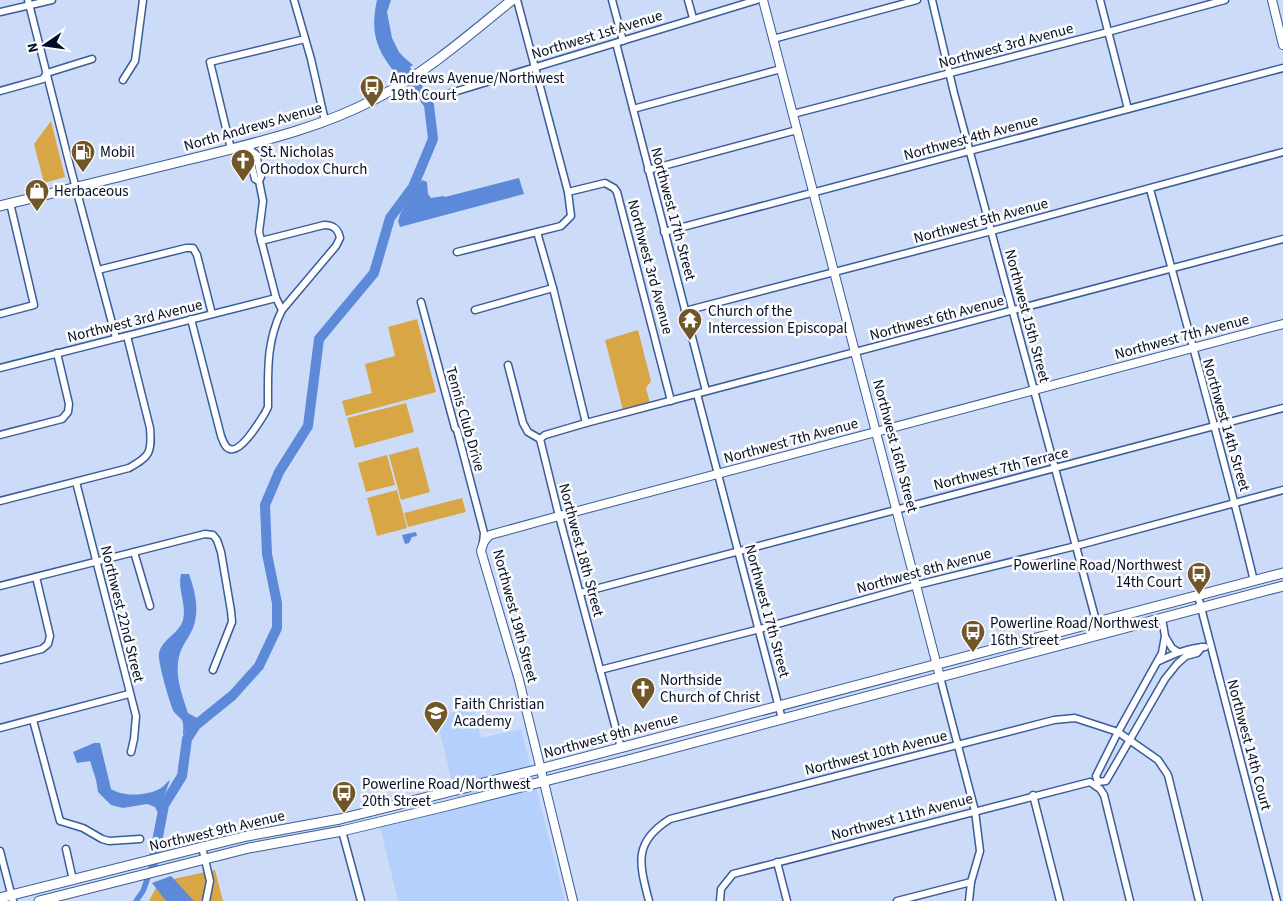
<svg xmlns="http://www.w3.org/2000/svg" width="1283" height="901" font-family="'Source Sans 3',sans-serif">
	<rect width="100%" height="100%" fill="#ccdcf8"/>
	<polygon fill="#b6d0fd" points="473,707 481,738 521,729 565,901 398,901 380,827 458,806 436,717"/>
	<g fill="#d9a646">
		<polygon points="51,121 65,177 44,183 34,144"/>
		<polygon points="417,319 436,392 346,416 342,401 372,393 365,364 395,356 388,327"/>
		<polygon points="638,330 651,381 646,388 650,403 623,410 605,340"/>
		<polygon points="406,403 414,432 355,448 347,418"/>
		<polygon points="418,447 430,492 401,500 389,455"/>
		<polygon points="387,455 395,485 366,492 358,463"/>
		<polygon points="397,490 407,528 377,536 367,498"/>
		<polygon points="462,498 466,512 408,527 404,513"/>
		<polygon points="215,870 223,901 149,901 159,882"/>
	</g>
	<g fill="#5d8ad8">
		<path d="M377 0H391L387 12 392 38 400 54 413 65 397 75C376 50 370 32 377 0Z"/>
		<polygon points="519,178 524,194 400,227 398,221 401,212 422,180 427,182 428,194 431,198 444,196 445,197"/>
		<polygon points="416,532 417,536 412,537 409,543 405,544 402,535"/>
		<path d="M181 574H189C195 591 200 610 193 628 187 642 180 646 178 663 176 680 183 698 188 713L197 718 183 735C183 731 184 724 182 720 180 717 176 715 174 712 170 705 157 659 159 653 162 639 179 634 183 620 187 604 177 589 181 574Z"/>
		<path d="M94 743H100L111 789C124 797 148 796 161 788 164 786 167 782 170 780L158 813 155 807 147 804 123 808 111 805 98 792 96 780 90 761 77 763 73 752Z"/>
		<polygon points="171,876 194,901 166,901 152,883"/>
	</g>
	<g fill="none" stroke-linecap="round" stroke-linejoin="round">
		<polyline stroke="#5d8ad8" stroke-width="5.5" points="136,901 143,891 153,863"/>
		<polyline stroke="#5d8ad8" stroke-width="10" points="153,863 164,805 182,776 187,739 196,725 233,695 259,666 277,628 277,603 267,554 265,505 279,472 308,426 319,339 374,273 390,218 413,187 433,139 429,105 398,58"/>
		<defs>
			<g id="minor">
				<polyline points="28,0 70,166 116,338"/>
				<polyline points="294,0 311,59 325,121"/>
				<polyline points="612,0 623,41"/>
				<polyline points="688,0 693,18"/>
				<path d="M932 0 954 93 1095 617C1097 626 1094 631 1088 637"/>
				<polyline points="1100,0 1128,109"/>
				<polyline points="0,12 52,0"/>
				<polyline points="773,39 917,0"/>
				<polyline points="616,43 706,391"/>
				<polyline points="123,80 135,61 143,0"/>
				<polyline points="0,91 43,79 47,73 92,59"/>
				<polyline points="444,95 757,0"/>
				<polyline points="633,109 781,69"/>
				<polyline points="793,114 1104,33 1225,0"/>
				<polyline points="231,149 210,62 305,39"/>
				<polyline points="251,151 256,154 261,177 259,181"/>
				<polyline points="648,170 797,130"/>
				<path d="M1150 189C1185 319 1222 449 1254 581"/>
				<polyline points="568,192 605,183 614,188 617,192 671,401"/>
				<polyline points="537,232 553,288 586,423"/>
				<polyline points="664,232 1283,68"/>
				<path d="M261 241 324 225C334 225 338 229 340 238L336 246 282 310"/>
				<polyline points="457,252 561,226 571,216 568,192 517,0"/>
				<polyline points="98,270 186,248 193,248 197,255 212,314"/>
				<polyline points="421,302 455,428 457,430 484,533 483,543"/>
				<polyline points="475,310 553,288"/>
				<polyline points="685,311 988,232 1283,152"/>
				<polyline points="0,314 34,305 10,203"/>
				<path d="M191 319 221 436C223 441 225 448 230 449 241 453 260 421 265 413L268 407C268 372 266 342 282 310L276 298 259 232 263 201 259 181 255 179 249 155 251 151 250 145"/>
				<polyline points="508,365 523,423 528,432 540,439"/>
				<polyline points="0,368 276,298"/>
				<polyline points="697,394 782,719"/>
				<polyline points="0,435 62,419 68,412 69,404 57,353"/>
				<polyline points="540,439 545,435 586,423 1283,239"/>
				<polyline points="540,439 559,516 621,748"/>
				<polyline points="76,482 136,716 134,739 131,752"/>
				<path d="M0 501 129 468C150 456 152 453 150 428L127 336"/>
				<polyline points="134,552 150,606"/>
				<polyline points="0,586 205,534 213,535 217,540 221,552 231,611 232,622 213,670"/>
				<polyline points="580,593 1283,408"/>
				<polyline points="1198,596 1277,901"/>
				<polyline points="1162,618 1165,636 1162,653 1118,732 1096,776 1098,782 1106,781 1165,679 1177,664 1186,656 1197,653 1202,647"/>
				<polyline points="1166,638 1172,648 1178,652"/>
				<polyline points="0,660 42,649 48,644 50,636 36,577"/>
				<path d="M1159 661C1174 654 1188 648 1205 647"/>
				<polyline points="600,670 760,629 917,585 1076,546 1283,490"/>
				<polyline points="940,677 975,811 980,851 971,882 969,901"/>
				<polyline points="33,720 60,821 83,828 102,839 109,841 140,839"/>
				<polyline points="0,728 129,694"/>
				<polyline points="1033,795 1060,901"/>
				<polyline points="342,831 361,901"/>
				<polyline points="202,847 210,881 206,901"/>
				<polyline points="66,849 73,880"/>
				<polyline points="0,851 13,901"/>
				<polyline points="777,862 787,901"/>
				<path d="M649 901C639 863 633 842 670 819L1054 720 1075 718 1118 732 1158 760 1168 775 1199 901"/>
				<polyline points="720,901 721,889 733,874 1090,782 1100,789 1104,795 1130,901"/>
				<polyline points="897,901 971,882"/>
			</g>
			<g id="tertiary">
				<polyline points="763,0 940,677"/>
				<polyline points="1272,0 1283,45"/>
				<path d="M573 901 519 680 481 551C483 544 484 540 490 535L559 516 1283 324"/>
			</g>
			<g id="secondary">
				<path d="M0 206C64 190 127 175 191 159 255 143 319 129 377 98 427 72 469 35 512 0"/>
				<polyline points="0,898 202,847 247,836 340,819 540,769 1283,573"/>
				<polyline points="39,901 249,848 342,831 442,807 624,761 1283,586"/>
			</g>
		</defs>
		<use href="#minor" stroke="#3a5c98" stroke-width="9"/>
		<use href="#tertiary" stroke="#3a5c98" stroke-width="10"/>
		<use href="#secondary" stroke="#3a5c98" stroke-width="11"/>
		<use href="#minor" stroke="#fff" stroke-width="6"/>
		<use href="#tertiary" stroke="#fff" stroke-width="8"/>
		<use href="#secondary" stroke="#fff" stroke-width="9"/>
	</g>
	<defs>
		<symbol id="bus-pin" viewBox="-11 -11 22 30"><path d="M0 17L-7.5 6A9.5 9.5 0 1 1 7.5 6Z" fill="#705628" stroke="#fcfcfc"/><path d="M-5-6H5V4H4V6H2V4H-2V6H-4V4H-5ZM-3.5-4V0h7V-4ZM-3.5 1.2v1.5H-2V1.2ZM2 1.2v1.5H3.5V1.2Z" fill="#fff"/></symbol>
		<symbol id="fuel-pin" viewBox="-11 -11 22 30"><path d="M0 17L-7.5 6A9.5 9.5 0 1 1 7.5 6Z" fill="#705628" stroke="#fcfcfc"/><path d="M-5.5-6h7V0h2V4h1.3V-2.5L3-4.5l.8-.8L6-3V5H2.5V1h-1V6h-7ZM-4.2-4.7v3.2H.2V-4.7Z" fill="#fff"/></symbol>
		<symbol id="church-pin" viewBox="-11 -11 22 30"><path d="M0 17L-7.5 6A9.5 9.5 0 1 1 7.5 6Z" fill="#705628" stroke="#fcfcfc"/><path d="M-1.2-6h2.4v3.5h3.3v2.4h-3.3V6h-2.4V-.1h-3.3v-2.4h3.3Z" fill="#fff"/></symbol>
		<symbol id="shop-pin" viewBox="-11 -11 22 30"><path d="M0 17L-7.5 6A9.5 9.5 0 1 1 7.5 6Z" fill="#705628" stroke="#fcfcfc"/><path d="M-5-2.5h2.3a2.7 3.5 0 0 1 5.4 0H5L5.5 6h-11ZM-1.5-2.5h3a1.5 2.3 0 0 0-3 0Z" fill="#fff"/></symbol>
		<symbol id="temple-pin" viewBox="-11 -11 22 30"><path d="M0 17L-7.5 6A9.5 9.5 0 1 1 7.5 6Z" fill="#705628" stroke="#fcfcfc"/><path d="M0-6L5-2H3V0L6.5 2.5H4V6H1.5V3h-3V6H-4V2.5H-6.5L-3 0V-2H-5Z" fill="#fff"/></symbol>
		<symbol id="school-pin" viewBox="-11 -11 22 30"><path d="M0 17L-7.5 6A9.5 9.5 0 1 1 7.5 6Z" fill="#705628" stroke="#fcfcfc"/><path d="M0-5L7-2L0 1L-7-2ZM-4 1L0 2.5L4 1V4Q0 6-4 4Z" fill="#fff"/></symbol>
	</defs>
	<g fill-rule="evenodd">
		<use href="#bus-pin" x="358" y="73" width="28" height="38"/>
		<use href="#fuel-pin" x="69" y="138" width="28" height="38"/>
		<use href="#church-pin" x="229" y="147" width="28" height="38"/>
		<use href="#shop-pin" x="23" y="177" width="28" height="38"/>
		<use href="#temple-pin" x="676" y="306" width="28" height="38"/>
		<use href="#bus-pin" x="1185" y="560" width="28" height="38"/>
		<use href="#bus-pin" x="959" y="618" width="28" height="38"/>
		<use href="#church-pin" x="629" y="675" width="28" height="38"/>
		<use href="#school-pin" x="422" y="699" width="28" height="38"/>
		<use href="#bus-pin" x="330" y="779" width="28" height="38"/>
	</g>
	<g text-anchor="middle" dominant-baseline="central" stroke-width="5" stroke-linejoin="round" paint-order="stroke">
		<g font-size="15" fill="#020c24" stroke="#fcfcfc">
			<text transform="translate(597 35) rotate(-17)">Northwest 1st Avenue</text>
			<text transform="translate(1006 46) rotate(-15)">Northwest 3rd Avenue</text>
			<text transform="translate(253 127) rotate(-16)">North Andrews Avenue</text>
			<text transform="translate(971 138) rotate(-15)">Northwest 4th Avenue</text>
			<text transform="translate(673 214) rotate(75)">Northwest 17th Street</text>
			<text transform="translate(981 221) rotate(-15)">Northwest 5th Avenue</text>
			<text transform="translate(650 267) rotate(75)">Northwest 3rd Avenue</text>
			<text transform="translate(1027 316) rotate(75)">Northwest 15th Street</text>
			<text transform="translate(937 318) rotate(-15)">Northwest 6th Avenue</text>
			<text transform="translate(135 321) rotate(-14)">Northwest 3rd Avenue</text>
			<text transform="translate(1182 337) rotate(-15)">Northwest 7th Avenue</text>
			<text transform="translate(465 419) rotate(74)">Tennis Club Drive</text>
			<text transform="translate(1226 425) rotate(74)">Northwest 14th Street</text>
			<text transform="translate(791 441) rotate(-15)">Northwest 7th Avenue</text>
			<text transform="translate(895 446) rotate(75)">Northwest 16th Street</text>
			<text transform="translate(1001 469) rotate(-14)">Northwest 7th Terrace</text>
			<text transform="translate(581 550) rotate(75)">Northwest 18th Street</text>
			<text transform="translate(924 571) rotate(-15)">Northwest 8th Avenue</text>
			<text transform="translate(767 611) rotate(75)">Northwest 17th Street</text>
			<text transform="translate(122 614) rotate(76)">Northwest 22nd Street</text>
			<text transform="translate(515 616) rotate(75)">Northwest 19th Street</text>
			<text transform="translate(611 736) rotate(-15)">Northwest 9th Avenue</text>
			<text transform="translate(1249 745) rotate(75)">Northwest 14th Court</text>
			<text transform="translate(876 753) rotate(-14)">Northwest 10th Avenue</text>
			<text transform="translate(902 817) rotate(-15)">Northwest 11th Avenue</text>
			<text transform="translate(217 831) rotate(-13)">Northwest 9th Avenue</text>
		</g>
		<g font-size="15" fill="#020c24" stroke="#fcfcfc" text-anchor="start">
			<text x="390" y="78">Andrews Avenue/Northwest<tspan x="390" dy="17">19th Court</tspan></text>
			<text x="100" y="152">Mobil</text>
			<text x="260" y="152">St. Nicholas<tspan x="260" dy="17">Orthodox Church</tspan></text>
			<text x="54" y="191">Herbaceous</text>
			<text x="708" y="311">Church of the<tspan x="708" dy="17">Intercession Episcopal</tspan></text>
			<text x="1182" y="565" text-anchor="end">Powerline Road/Northwest<tspan x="1182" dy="17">14th Court</tspan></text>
			<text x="990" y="623">Powerline Road/Northwest<tspan x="990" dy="17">16th Street</tspan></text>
			<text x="660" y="680">Northside<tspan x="660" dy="17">Church of Christ</tspan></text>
			<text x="454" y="704">Faith Christian<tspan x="454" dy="17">Academy</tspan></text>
			<text x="362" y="784">Powerline Road/Northwest<tspan x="362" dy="17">20th Street</tspan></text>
		</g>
	</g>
	<g transform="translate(45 45) rotate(257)" stroke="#fcfcfc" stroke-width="4" paint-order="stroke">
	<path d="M0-4L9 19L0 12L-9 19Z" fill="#020c24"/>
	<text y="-8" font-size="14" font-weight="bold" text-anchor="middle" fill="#020c24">N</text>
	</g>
</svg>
